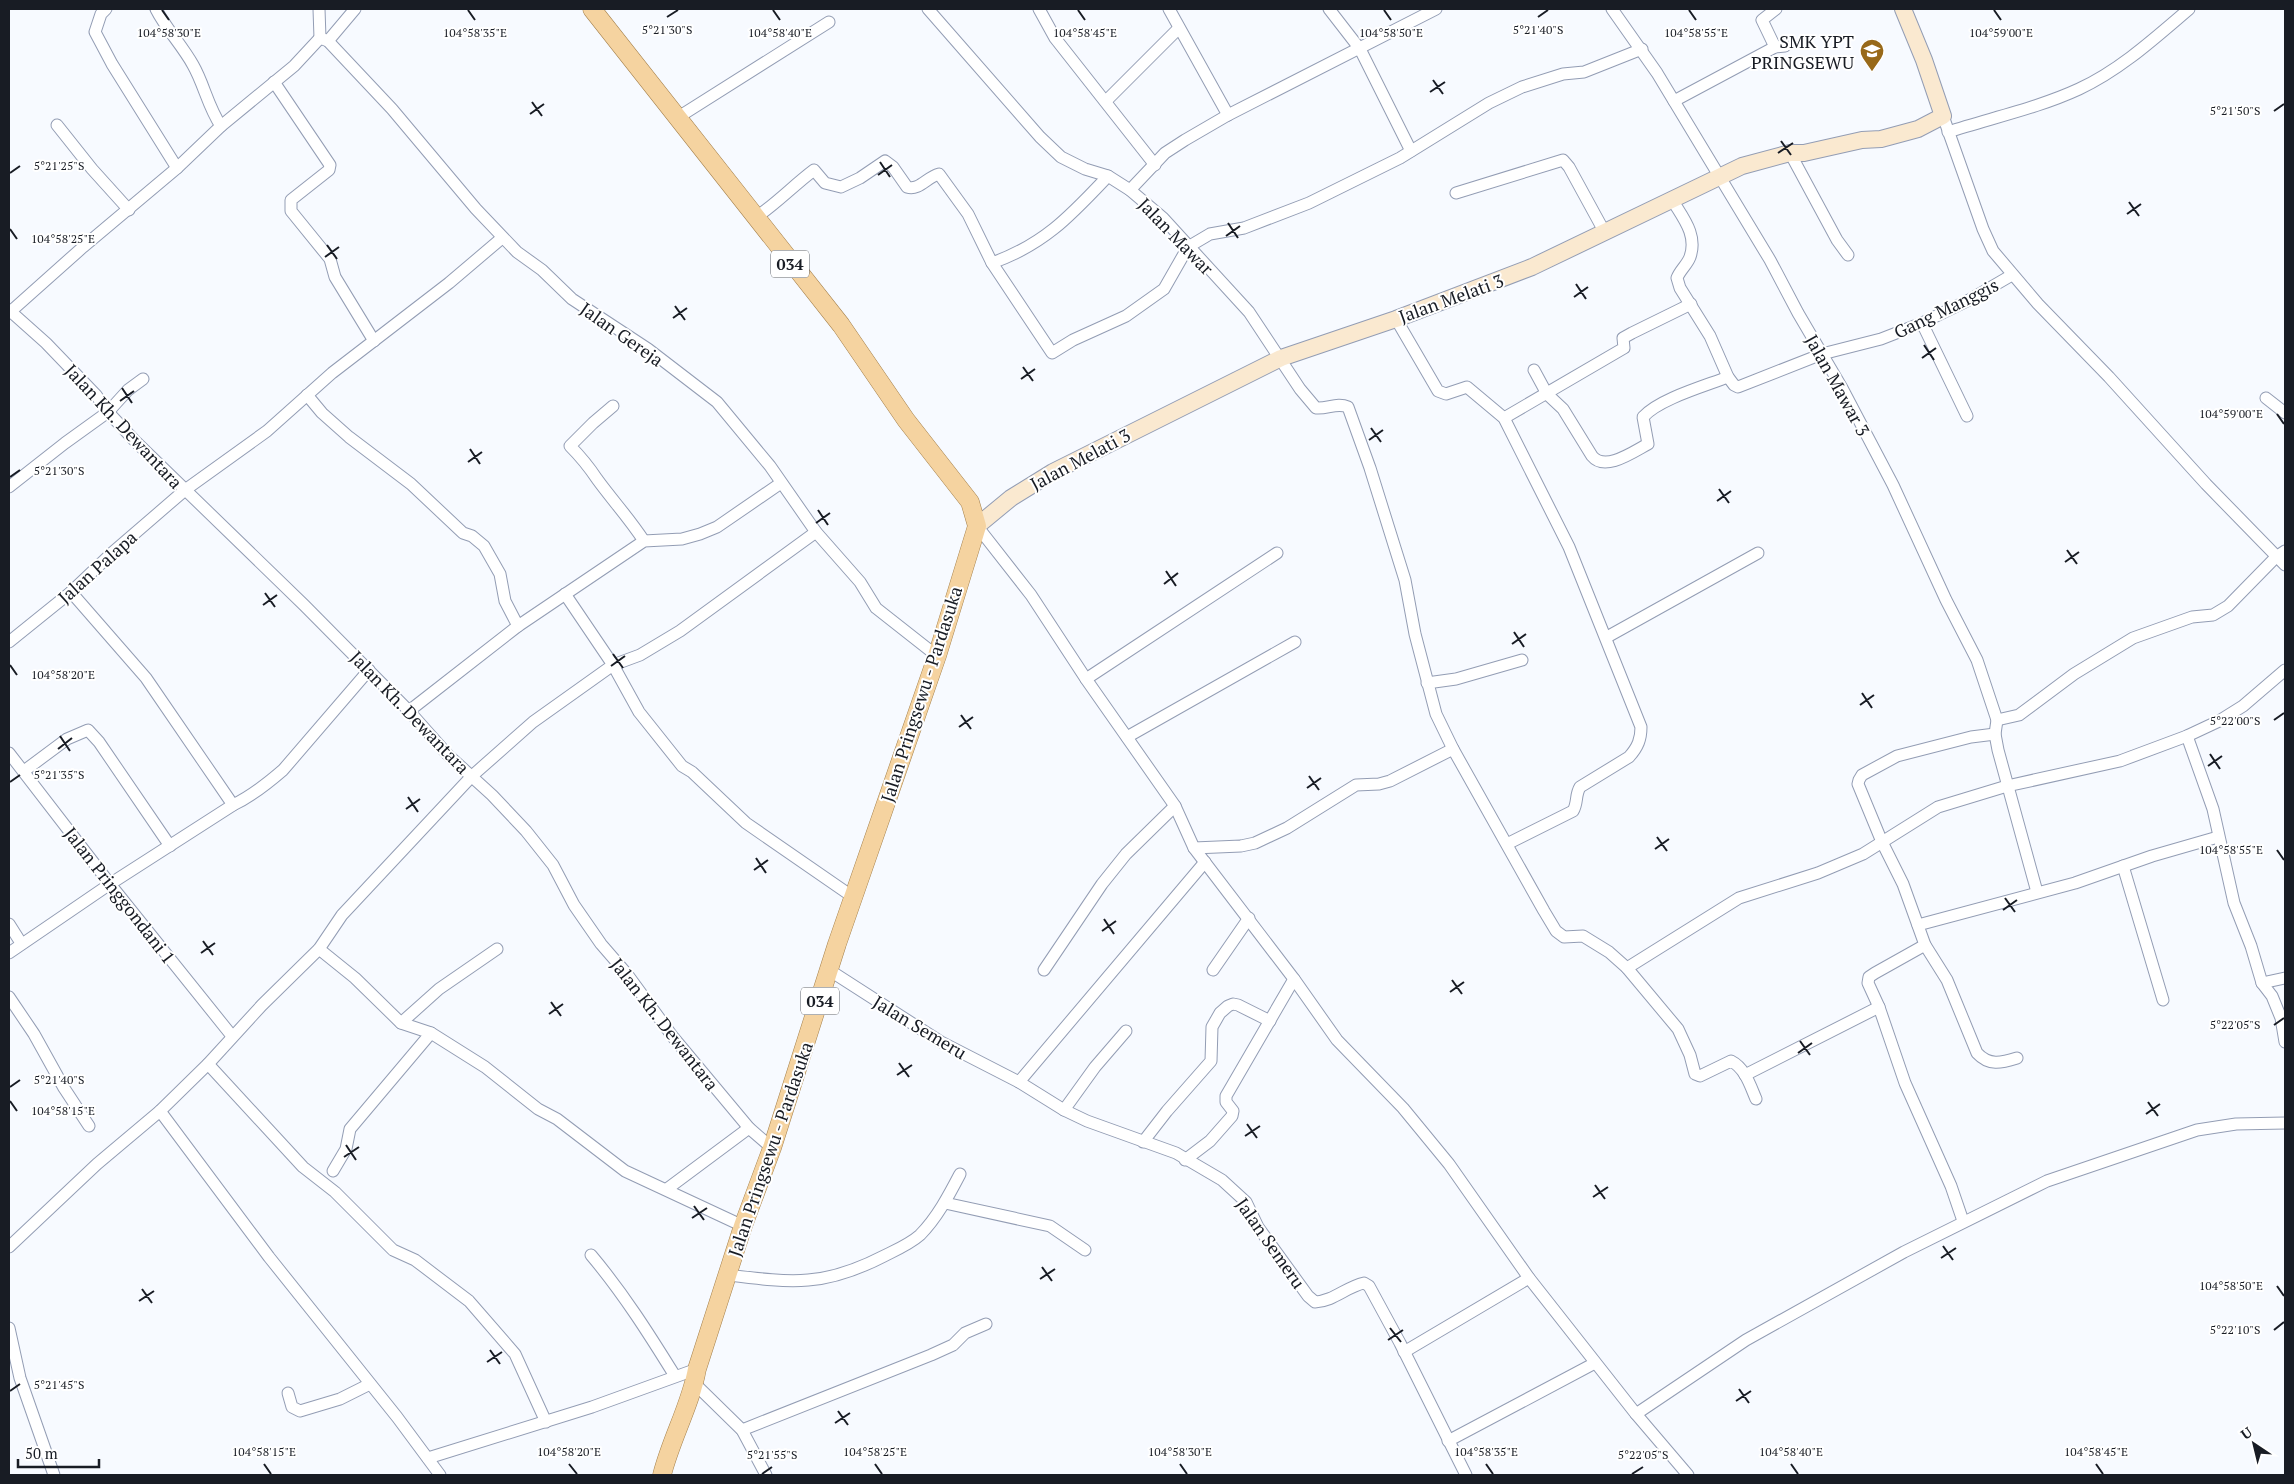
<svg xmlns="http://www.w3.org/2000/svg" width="2294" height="1484" font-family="'PT Serif',serif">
	<rect width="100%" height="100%" fill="#f7faff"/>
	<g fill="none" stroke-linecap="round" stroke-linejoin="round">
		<defs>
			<g id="street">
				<polyline points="106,9 101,14 95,32 112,64 177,168"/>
				<path d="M156 9C166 29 182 45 193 65 204 84 208 107 221 126"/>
				<polyline points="319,9 320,38"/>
				<path d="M928 9 1040 137 1061 157 1085 169 1108 176 1130 190 1163 218 1249 312 1300 389 1316 408C1328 409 1337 402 1348 407L1370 468 1405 580 1415 634 1436 714 1453 749 1544 911 1556 931 1564 937 1583 936 1609 952 1627 968 1678 1029 1690 1055 1695 1074 1700 1076 1731 1061C1745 1068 1750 1085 1756 1099"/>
				<polyline points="1039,9 1055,38 1155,165"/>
				<polyline points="1169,9 1228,115"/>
				<polyline points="1329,9 1360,49 1411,151"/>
				<polyline points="1612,9 1657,73 1770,260 1798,313 1842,388 1893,485 1946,600 1977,660 1997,720 1995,734 1998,750 2037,892"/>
				<polyline points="320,38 328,41 392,109 476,209 517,252 542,270 572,299 648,349 717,402 770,466 816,532 860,582 876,608 937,656"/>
				<polyline points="328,41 355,9"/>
				<polyline points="1775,47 1762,20 1776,9"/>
				<polyline points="274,82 330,165 329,170 291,200 291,211 330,259 335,277 374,341"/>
				<polyline points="1106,101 1179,28"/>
				<polyline points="1674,101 1775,47 1785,46"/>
				<polyline points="1943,116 1983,229 1993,251 2038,304 2109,377 2206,484 2285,565"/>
				<polyline points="677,118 829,22"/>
				<polyline points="57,125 92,169 129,210"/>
				<path d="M1948 132C1991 118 2038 108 2079 89 2120 70 2155 38 2189 9"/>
				<polyline points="1790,153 1837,240 1848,255"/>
				<polyline points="1130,190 1165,153 1185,140 1228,115 1436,9"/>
				<polyline points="1456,193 1563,160 1569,167 1604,231"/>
				<path d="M1671 198C1682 217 1698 234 1690 257 1687 265 1680 270 1677 278L1680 288 1710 336 1728 377 1734 385 1738 387 1822 354 1881 339 1922 323 1969 300 2012 275"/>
				<path d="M755 218C776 204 794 185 814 170L825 183 841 187 860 178 885 161 893 167 907 187C919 191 927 177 939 174L968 214 992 263 1052 353 1073 340 1126 316 1164 289 1188 247 1210 234 1244 228 1309 203 1400 158 1489 103 1522 87 1563 74 1584 72 1642 49"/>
				<path d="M992 263C1045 244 1071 215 1108 176"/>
				<polyline points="9,310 46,343 96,395 108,412 135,441 304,605 409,711 448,755 492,795 526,831 553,865 574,905 601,944 627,974 673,1037 749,1128 772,1148"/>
				<polyline points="9,313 83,247 177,168 221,126 294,66 320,38"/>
				<path d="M1396 319 1438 391 1446 394 1467 387 1504 418 1569 547 1641 727C1641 739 1638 747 1629 757L1580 787C1575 795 1578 803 1573 811L1507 844"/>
				<polyline points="1922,323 1967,416"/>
				<path d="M1534 370 1547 394 1563 409 1592 456C1605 472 1633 452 1648 444L1643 417C1659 399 1705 386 1728 377"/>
				<polyline points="307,395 322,413 349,437 411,484 463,533 472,536 484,546 500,574 505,601 518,626"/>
				<polyline points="2266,398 2285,413"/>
				<path d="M613 406 593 423 570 446C581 457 589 467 597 479 613 501 629 518 644 541"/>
				<polyline points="1504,418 1624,348 1623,338 1632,333 1691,304"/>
				<polyline points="9,487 65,443 108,412 128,390 143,379"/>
				<polyline points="977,526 1031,595 1086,679 1175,806 1194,848 1294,979 1337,1040 1403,1108 1449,1164 1529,1278 1636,1414 1688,1475"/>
				<polyline points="71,592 146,678 233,805"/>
				<polyline points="565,594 613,665 639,712 682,766 692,772 746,823 853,897"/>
				<polyline points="1607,637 1758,553"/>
				<polyline points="9,642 71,592 112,553 185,490 267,431 332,373 449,283 502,238"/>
				<polyline points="1086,679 1277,553"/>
				<polyline points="1427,683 1456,679 1522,660"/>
				<polyline points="409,711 518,626 644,541 682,539 700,534 717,527 781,483"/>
				<polyline points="1997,720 2019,715 2074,674 2133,638 2192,617 2213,615 2228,606 2276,557 2285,551"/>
				<path d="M1995 734 1971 737 1897 756 1862 775 1859 780 1858 784 1882 842 1903 884 1925 945 1947 980 1977 1053C1989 1066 2001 1063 2017 1058"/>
				<polyline points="2187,736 2213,809 2234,903 2251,946 2262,983 2272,996 2281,1018 2285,1042"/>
				<polyline points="1127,737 1295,642"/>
				<polyline points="9,753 110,884 232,1036"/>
				<polyline points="24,771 67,739 88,730 99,742 170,846"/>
				<polyline points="1194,848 1241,846 1255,843 1287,828 1356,785 1379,784 1390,781 1453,749"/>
				<polyline points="2123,866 2163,1000"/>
				<polyline points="9,924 21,943"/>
				<polyline points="1918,925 2075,883 2152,856 2218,837"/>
				<polyline points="1925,945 1875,973 1869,977 1868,983 1879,1007 1905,1083 1951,1186 1963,1221"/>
				<polyline points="319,949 355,978 401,1023 431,1033 485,1067 538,1109 557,1119 625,1171 743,1226"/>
				<path d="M9 953 110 884 233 805C252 796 268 783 283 770L369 670"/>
				<polyline points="1627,968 1739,898 1818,873 1863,854 1938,807 2007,786 2120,761 2187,736 2219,721 2243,706 2285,670"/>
				<path d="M829 970 941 1042 1019 1082 1064 1110 1087 1121 1176 1153 1222 1180 1246 1202 1258 1227 1308 1296 1315 1302C1334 1301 1346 1287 1364 1283L1369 1286 1400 1343 1466 1475"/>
				<polyline points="1044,970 1102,884 1126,854 1175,806"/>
				<polyline points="1213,970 1249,918"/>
				<polyline points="2262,983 2285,978"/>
				<polyline points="9,997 34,1034 64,1088 89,1126"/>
				<polyline points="401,1023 439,989 497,949"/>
				<polyline points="208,1064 303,1167 335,1192 393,1250 415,1260 469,1301 515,1354 546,1422"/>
				<polyline points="1745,1075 1879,1007"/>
				<polyline points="1019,1082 1205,862"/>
				<polyline points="1064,1110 1095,1067 1126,1031"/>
				<polyline points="160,1111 269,1257 397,1417 440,1475"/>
				<polyline points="1143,1142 1167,1111 1211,1061 1212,1027 1220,1013 1228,1006 1233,1004 1238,1005 1270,1021"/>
				<polyline points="1185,1160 1210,1141 1232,1116 1233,1111 1226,1102 1226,1096 1294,979"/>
				<polyline points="333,1171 346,1149 350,1129 431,1033"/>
				<polyline points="667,1189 749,1128"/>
				<polyline points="945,1203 1050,1226 1085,1250"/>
				<polyline points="9,1247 97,1164 160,1111 208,1064 262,1005 319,949 342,915 472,776 533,722 613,665 640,655 680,631 816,532"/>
				<path d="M591 1255C623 1293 649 1334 675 1376"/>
				<path d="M728 1275C793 1283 824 1287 884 1256 896 1250 910 1244 920 1235 937 1218 949 1195 960 1174"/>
				<polyline points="9,1328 20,1378 54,1475"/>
				<polyline points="1404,1352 1529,1278"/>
				<polyline points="695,1384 742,1430 766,1475"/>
				<polyline points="288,1393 292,1407 300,1411 340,1399 370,1384"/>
				<polyline points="1636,1414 1746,1340 1904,1252 2047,1181 2197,1130 2236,1124 2285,1123"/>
				<polyline points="742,1430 931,1355 953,1345 965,1333 986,1324"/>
				<polyline points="1448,1441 1595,1363"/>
				<polyline points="428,1458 592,1407 697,1369"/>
			</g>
			<polyline id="secondary" points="977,526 1011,498 1053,472 1281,358 1396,319 1532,267 1742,166 1790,153 1804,153 1862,140 1881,139 1918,129 1943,116 1924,60 1903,9"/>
			<path id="primary" d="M592 9 841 325 906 420 970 502 977 526 937 656 837 944 772 1148 743 1226 697 1369C691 1404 671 1439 662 1475"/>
		</defs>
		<use href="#street" stroke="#939db4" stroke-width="13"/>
		<use href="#secondary" stroke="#939db4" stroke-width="18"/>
		<use href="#primary" stroke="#a4804c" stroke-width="19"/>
		<use href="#street" stroke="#fff" stroke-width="11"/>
		<use href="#secondary" stroke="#fae9d0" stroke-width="16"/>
		<use href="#primary" stroke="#f5d3a0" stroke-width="18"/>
	</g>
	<path fill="none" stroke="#181c24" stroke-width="2" d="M162 10 169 20M468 10 475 20M773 10 780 20M1078 10 1085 20M1384 10 1391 20M1689 10 1696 20M1994 10 2001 20M667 17 678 10M1538 17 1548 10M1433 80 1443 94M1430 92 1445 82M532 102 542 116M2274 111 2284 104M530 114 544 104M1781 141 1791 155M1778 153 1793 143M880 162 890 177M10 173 20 166M878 175 892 165M2129 202 2139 216M2127 214 2141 204M1228 223 1238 238M10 229 17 239M1226 236 1240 226M327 245 337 259M325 257 339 247M1576 284 1586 299M1574 297 1588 287M675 306 685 320M673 318 687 308M1924 345 1934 360M1922 358 1936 348M1023 367 1033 381M1021 379 1035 369M122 388 132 403M120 401 134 391M2277 414 2284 424M1371 428 1381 442M1369 440 1383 430M470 449 480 464M468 462 482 452M10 477 20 470M1719 489 1729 503M1717 501 1731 491M818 510 828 525M816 523 830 513M2067 550 2077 564M2065 562 2079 552M1166 571 1176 586M1164 584 1178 573M265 593 275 607M263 605 277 595M1514 632 1524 647M1512 644 1526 634M613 654 623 668M10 665 17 675M611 666 625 656M1862 693 1872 708M1860 705 1874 695M961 715 971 729M2274 720 2284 713M959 727 973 717M60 736 70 751M58 749 72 738M2210 754 2220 769M2208 766 2222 756M1309 776 1319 790M10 782 20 775M1307 788 1321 778M408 797 418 812M406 809 420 799M1657 837 1667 851M1655 849 1669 839M2277 850 2284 860M756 858 766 873M754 870 768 860M2005 898 2015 912M2003 910 2017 900M1104 919 1114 934M1102 931 1116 921M203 941 213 955M201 953 215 943M1452 980 1462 994M1450 992 1464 982M551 1002 561 1016M549 1014 563 1004M2274 1025 2284 1018M1800 1041 1810 1055M1798 1053 1812 1043M899 1063 909 1077M897 1075 912 1065M10 1087 20 1080M10 1101 17 1111M2148 1102 2158 1116M2146 1114 2160 1104M1247 1124 1257 1138M1245 1136 1260 1126M346 1145 356 1160M344 1157 359 1147M1595 1185 1605 1199M1593 1197 1608 1187M694 1206 704 1220M692 1218 707 1208M1943 1246 1953 1260M1941 1258 1956 1248M1042 1267 1052 1281M1040 1279 1055 1269M2277 1286 2284 1296M142 1289 152 1303M139 1301 154 1291M1390 1328 1401 1342M2274 1330 2284 1322M1388 1340 1403 1330M490 1350 500 1364M487 1362 502 1352M1739 1389 1749 1403M10 1391 20 1384M1736 1401 1751 1391M838 1411 848 1425M835 1423 850 1413M264 1464 271 1474M569 1464 577 1474M875 1464 882 1474M1180 1464 1187 1474M1486 1464 1493 1474M1791 1464 1798 1474M2096 1464 2103 1474M762 1474 772 1467M1632 1474 1643 1467"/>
	<defs>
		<symbol id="university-pin" viewBox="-11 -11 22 30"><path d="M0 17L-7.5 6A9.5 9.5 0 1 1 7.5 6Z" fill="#986919" stroke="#fff"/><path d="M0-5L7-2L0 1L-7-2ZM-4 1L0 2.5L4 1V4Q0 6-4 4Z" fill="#fff"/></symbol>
	</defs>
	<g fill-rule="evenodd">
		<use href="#university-pin" x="1858" y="37" width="28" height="38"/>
	</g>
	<g text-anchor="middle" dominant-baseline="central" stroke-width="4" stroke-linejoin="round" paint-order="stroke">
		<g fill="#fff" stroke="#5d6066" stroke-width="1">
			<rect x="771" y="250.5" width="38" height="27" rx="4"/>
			<rect x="801" y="987.5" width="38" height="27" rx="4"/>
		</g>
		<g font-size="16" font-weight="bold" fill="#181c24">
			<text x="790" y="264">034</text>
			<text x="820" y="1001">034</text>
		</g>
		<g font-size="18" fill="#181c24" stroke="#fff" text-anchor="end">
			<text x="1854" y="41">SMK YPT<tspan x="1854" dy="21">PRINGSEWU</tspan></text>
		</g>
		<g font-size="18" fill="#181c24" stroke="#fff">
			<text transform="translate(1176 236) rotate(46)">Jalan Mawar</text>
			<text transform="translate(1451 298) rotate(-20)">Jalan Melati 3</text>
			<text transform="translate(1946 308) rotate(-26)">Gang Manggis</text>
			<text transform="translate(622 334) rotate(35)">Jalan Gereja</text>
			<text transform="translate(1838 385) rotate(61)">Jalan Mawar 3</text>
			<text transform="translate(124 426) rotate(47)">Jalan Kh. Dewantara</text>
			<text transform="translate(1080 459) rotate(-28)">Jalan Melati 3</text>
			<text transform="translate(97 567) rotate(-42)">Jalan Palapa</text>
			<text transform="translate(921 694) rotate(-72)">Jalan Pringsewu - Pardasuka</text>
			<text transform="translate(410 712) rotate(46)">Jalan Kh. Dewantara</text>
			<text transform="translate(120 895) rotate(52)">Jalan Pringgondani 1</text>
			<text transform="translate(665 1024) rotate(52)">Jalan Kh. Dewantara</text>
			<text transform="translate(920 1027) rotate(31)">Jalan Semeru</text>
			<text transform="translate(770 1149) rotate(-71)">Jalan Pringsewu - Pardasuka</text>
			<text transform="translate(1271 1243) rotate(55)">Jalan Semeru</text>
		</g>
	</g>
	<g font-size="12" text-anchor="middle" fill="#181c24" stroke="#fff" stroke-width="4" stroke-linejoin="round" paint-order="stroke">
		<text x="1538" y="34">5°21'40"S</text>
		<text x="667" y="34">5°21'30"S</text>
		<text x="169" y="37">104°58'30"E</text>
		<text x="1085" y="37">104°58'45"E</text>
		<text x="1696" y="37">104°58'55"E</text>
		<text x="475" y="37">104°58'35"E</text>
		<text x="780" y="37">104°58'40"E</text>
		<text x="1391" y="37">104°58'50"E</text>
		<text x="2001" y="37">104°59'00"E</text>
		<text x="2235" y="115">5°21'50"S</text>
		<text x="59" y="170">5°21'25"S</text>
		<text x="63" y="243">104°58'25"E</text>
		<text x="2231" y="418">104°59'00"E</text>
		<text x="59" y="475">5°21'30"S</text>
		<text x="63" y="679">104°58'20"E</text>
		<text x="2235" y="725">5°22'00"S</text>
		<text x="59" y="779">5°21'35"S</text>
		<text x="2231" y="854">104°58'55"E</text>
		<text x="2235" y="1029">5°22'05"S</text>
		<text x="59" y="1084">5°21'40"S</text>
		<text x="63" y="1115">104°58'15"E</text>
		<text x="2231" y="1290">104°58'50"E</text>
		<text x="2235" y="1334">5°22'10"S</text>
		<text x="59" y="1389">5°21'45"S</text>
		<text x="264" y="1456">104°58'15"E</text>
		<text x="569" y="1456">104°58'20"E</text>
		<text x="875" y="1456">104°58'25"E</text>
		<text x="1180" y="1456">104°58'30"E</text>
		<text x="1486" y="1456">104°58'35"E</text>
		<text x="1791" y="1456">104°58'40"E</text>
		<text x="2096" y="1456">104°58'45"E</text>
		<text x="772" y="1459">5°21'55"S</text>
		<text x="1643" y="1459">5°22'05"S</text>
	</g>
	<rect width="2294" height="1484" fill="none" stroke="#181c24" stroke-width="20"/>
	<g transform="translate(2254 1444) rotate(325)" stroke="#ffffff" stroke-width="4" paint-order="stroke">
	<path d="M0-4L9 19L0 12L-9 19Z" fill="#181c24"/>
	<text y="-8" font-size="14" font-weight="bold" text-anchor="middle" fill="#181c24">U</text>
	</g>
	<path d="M18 1459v8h81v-8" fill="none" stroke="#181c24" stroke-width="2.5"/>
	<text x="25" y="1459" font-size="15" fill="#181c24" stroke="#ffffff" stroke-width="4" paint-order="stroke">50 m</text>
</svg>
